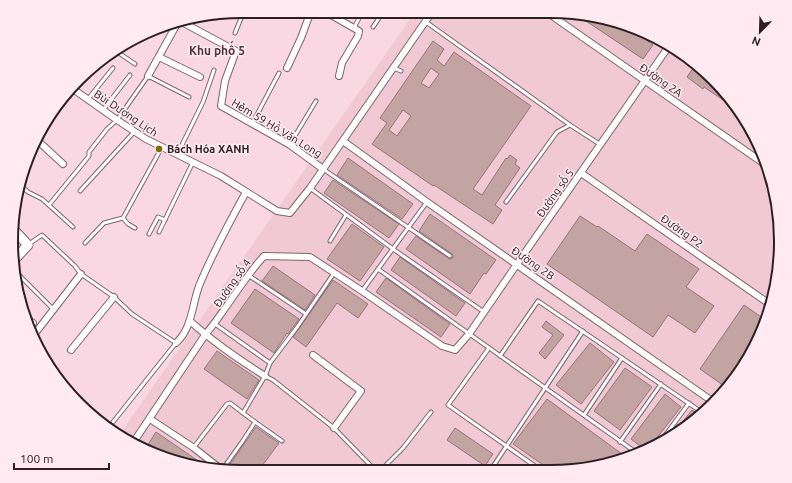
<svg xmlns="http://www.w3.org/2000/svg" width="792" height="483" font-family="Ubuntu,sans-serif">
	<rect width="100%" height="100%" fill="#f9d8e3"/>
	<polygon fill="#f1c9d5" points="415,12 580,13 638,28 691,58 750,126 779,211 773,301 734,382 666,441 610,464 566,471 212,470 154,455 119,435"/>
	<g fill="#c4a3a3" stroke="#947576" fill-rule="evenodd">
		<polygon points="574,13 580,13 622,24 628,28 630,26 631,26 632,29 653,45 643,59"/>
		<path d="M433 41 444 49 437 60 444 66 454 52 531 106 473 189 482 195 506 158 507 159 510 155 517 160 515 164 520 168 495 205 502 210 493 224 434 185 433 186 372 144 387 123 380 118ZM431 68 439 74 429 88 421 83ZM403 110 411 116 397 136 389 130Z"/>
		<polygon points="696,64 728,101 726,102 704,87 703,89 687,77"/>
		<polygon points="348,158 413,204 402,219 337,175"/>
		<polygon points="333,180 399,224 389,238 324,193"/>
		<polygon points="430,214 496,260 486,274 484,273 470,294 406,249 416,236 448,258 451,259 453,257 453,255 452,254 419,231"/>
		<polygon points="580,216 597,227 598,226 635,251 647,234 699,269 686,287 714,306 695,333 668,315 653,337 547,264"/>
		<polygon points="352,224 384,247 360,281 327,259"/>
		<polygon points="400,257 465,303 456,316 391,270"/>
		<polygon points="273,266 315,295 305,310 262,281"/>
		<polygon points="386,278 450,324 441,337 376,292"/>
		<polygon points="333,280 368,304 358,318 337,303 306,347 293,337"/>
		<polygon points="255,289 299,319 288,334 287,333 274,353 231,323"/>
		<polygon points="744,305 764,319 734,382 727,388 700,369"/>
		<polygon points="546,321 564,335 545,359 539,353 553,335 542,327"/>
		<polygon points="590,343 614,362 581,404 556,385"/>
		<polygon points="217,351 259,380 247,399 204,369"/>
		<polygon points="625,368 652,387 620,430 594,411"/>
		<polygon points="665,394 681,407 649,448 645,450 631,439"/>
		<polygon points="547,399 626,457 610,464 566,471 552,471 513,444"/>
		<polygon points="692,410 697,414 682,427 680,425"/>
		<polygon points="256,427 279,443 259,470 233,470 228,467"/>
		<polygon points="455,428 493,454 485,466 447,440"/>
		<polygon points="156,432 210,469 165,458 147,446"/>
	</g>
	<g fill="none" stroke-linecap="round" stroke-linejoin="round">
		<defs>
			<g id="lane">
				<polyline points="426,22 570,125"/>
				<polyline points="373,27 383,12"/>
				<polyline points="634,27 651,39"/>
				<polyline points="354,28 362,12"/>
				<polyline points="235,33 244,11"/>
				<polyline points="116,51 135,64"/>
				<polyline points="394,68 401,71"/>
				<polyline points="88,99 113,68"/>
				<polyline points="103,110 130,75"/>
				<polyline points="252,124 279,73"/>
				<polyline points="290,144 316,101"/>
				<polyline points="177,155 203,102 214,70"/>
				<polyline points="323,169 450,256"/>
				<polyline points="20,185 28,192 42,199 73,227"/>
				<polyline points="310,188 393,249 484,312"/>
				<polyline points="80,191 134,132"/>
				<polyline points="506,202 557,132 570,125 601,145"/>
				<polyline points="49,205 89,156 89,152 107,129 117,120 148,76 189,97"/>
				<polyline points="123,218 128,224 135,228"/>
				<polyline points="159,232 193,162"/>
				<polyline points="149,234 158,217 165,220"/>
				<polyline points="330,241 346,215"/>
				<polyline points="85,243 104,223 123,218 162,147"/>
				<polyline points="29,244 42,235 75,266 81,274 114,297 132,314 176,343 113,422"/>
				<polyline points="378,269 637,453"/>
				<polyline points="16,272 53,309"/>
				<polyline points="248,275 306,314"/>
				<polyline points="362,291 427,202"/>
				<polyline points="215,324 270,363"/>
				<polyline points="489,348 448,405 542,471"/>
				<polyline points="500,356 538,301 700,411"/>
				<polyline points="265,376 273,380 334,428 376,471"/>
				<polyline points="584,415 622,358"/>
				<polyline points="255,422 282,441"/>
				<polyline points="620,442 661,384"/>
				<polyline points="659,444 689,403"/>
				<polyline points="194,447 227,404 230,403 243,413"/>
				<polyline points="222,470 242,442 255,422 243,413 265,376 270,363 298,326 334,273"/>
				<polyline points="380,471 403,448 431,412"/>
				<polyline points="490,471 583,331"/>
			</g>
			<g id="street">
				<polyline points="324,11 359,31 358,36 342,63 339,76"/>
				<polyline points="548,13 763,163"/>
				<polyline points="180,21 236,51 225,81 221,106 290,145 323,169"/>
				<polyline points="159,57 200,77"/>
				<polyline points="287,68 301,38 311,11"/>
				<polyline points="148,76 178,22"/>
				<polyline points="73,89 117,120 146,139 221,176 277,211 290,213 310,188 432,12"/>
				<polyline points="37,140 63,164"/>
				<polyline points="343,141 427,202 712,401"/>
				<polyline points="581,173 771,305"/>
				<polyline points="23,315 33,323"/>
				<path d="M190 321C213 342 238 359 265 376"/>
				<polyline points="33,336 81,274"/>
				<path d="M176 343C192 329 192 305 199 286 212 254 229 223 246 192"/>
				<polyline points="71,350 114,297"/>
				<polyline points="313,355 361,391 334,428"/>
				<polyline points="150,419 194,448 222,470"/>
				<path d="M133 443 205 335C226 310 242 280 264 256L310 257 362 291 442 346 455 350 469 334 517 264 669 46"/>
			</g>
			<polyline id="secondary" points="13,229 28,245 14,260"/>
		</defs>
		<use href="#lane" stroke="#7f636d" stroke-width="5"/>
		<use href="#street" stroke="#7f636d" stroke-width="8"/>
		<use href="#secondary" stroke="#7f636d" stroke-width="11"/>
		<use href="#lane" stroke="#fff" stroke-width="3"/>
		<use href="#street" stroke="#fff" stroke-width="6"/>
		<use href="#secondary" stroke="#fff" stroke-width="9"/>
	</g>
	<circle fill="#7a6e0a" stroke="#feeaf0" stroke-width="1.5" cx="159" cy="149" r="4"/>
	<g text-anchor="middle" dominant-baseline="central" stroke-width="3" stroke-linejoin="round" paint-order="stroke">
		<g font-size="11" fill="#2c2024" stroke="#feeaf0">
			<text transform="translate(661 80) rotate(35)">Đường 2A</text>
			<text transform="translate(126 113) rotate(34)">Bùi Dương Lịch</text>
			<text transform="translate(277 128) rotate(31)">Hẻm 59 Hồ Văn Long</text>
			<text transform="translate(555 193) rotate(-55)">Đường số 5</text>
			<text transform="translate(682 231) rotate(35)">Đường P2</text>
			<text transform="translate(533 263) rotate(35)">Đường 2B</text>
			<text transform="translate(232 283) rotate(-55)">Đường số 4</text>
		</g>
		<g font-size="11" font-weight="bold" fill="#2c2024" stroke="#feeaf0" text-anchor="start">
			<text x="167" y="149">Bách Hóa XANH</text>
		</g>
		<g font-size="12" font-weight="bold" fill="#4f363f" stroke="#feeaf0">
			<text x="217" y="50">Khu phố 5</text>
		</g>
	</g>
	<path d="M0 0H792V483H0ZM241 18H551A223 223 0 0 1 774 241V242A223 223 0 0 1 551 465H241A223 223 0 0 1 18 242V241A223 223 0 0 1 241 18Z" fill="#feeaf0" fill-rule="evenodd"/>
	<path fill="none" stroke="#2c2024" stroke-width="2" d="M241 18H551A223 223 0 0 1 774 241V242A223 223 0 0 1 551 465H241A223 223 0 0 1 18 242V241A223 223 0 0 1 241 18Z"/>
	<g transform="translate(760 32) rotate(203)" stroke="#feeaf0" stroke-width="3" paint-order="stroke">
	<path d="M0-3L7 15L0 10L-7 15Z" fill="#2c2024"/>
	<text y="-6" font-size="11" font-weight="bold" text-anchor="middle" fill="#2c2024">N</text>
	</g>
	<path d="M14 463v6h95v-6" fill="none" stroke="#2c2024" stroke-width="2"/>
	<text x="20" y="463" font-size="12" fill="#2c2024" stroke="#feeaf0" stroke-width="3" paint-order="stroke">100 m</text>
</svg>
